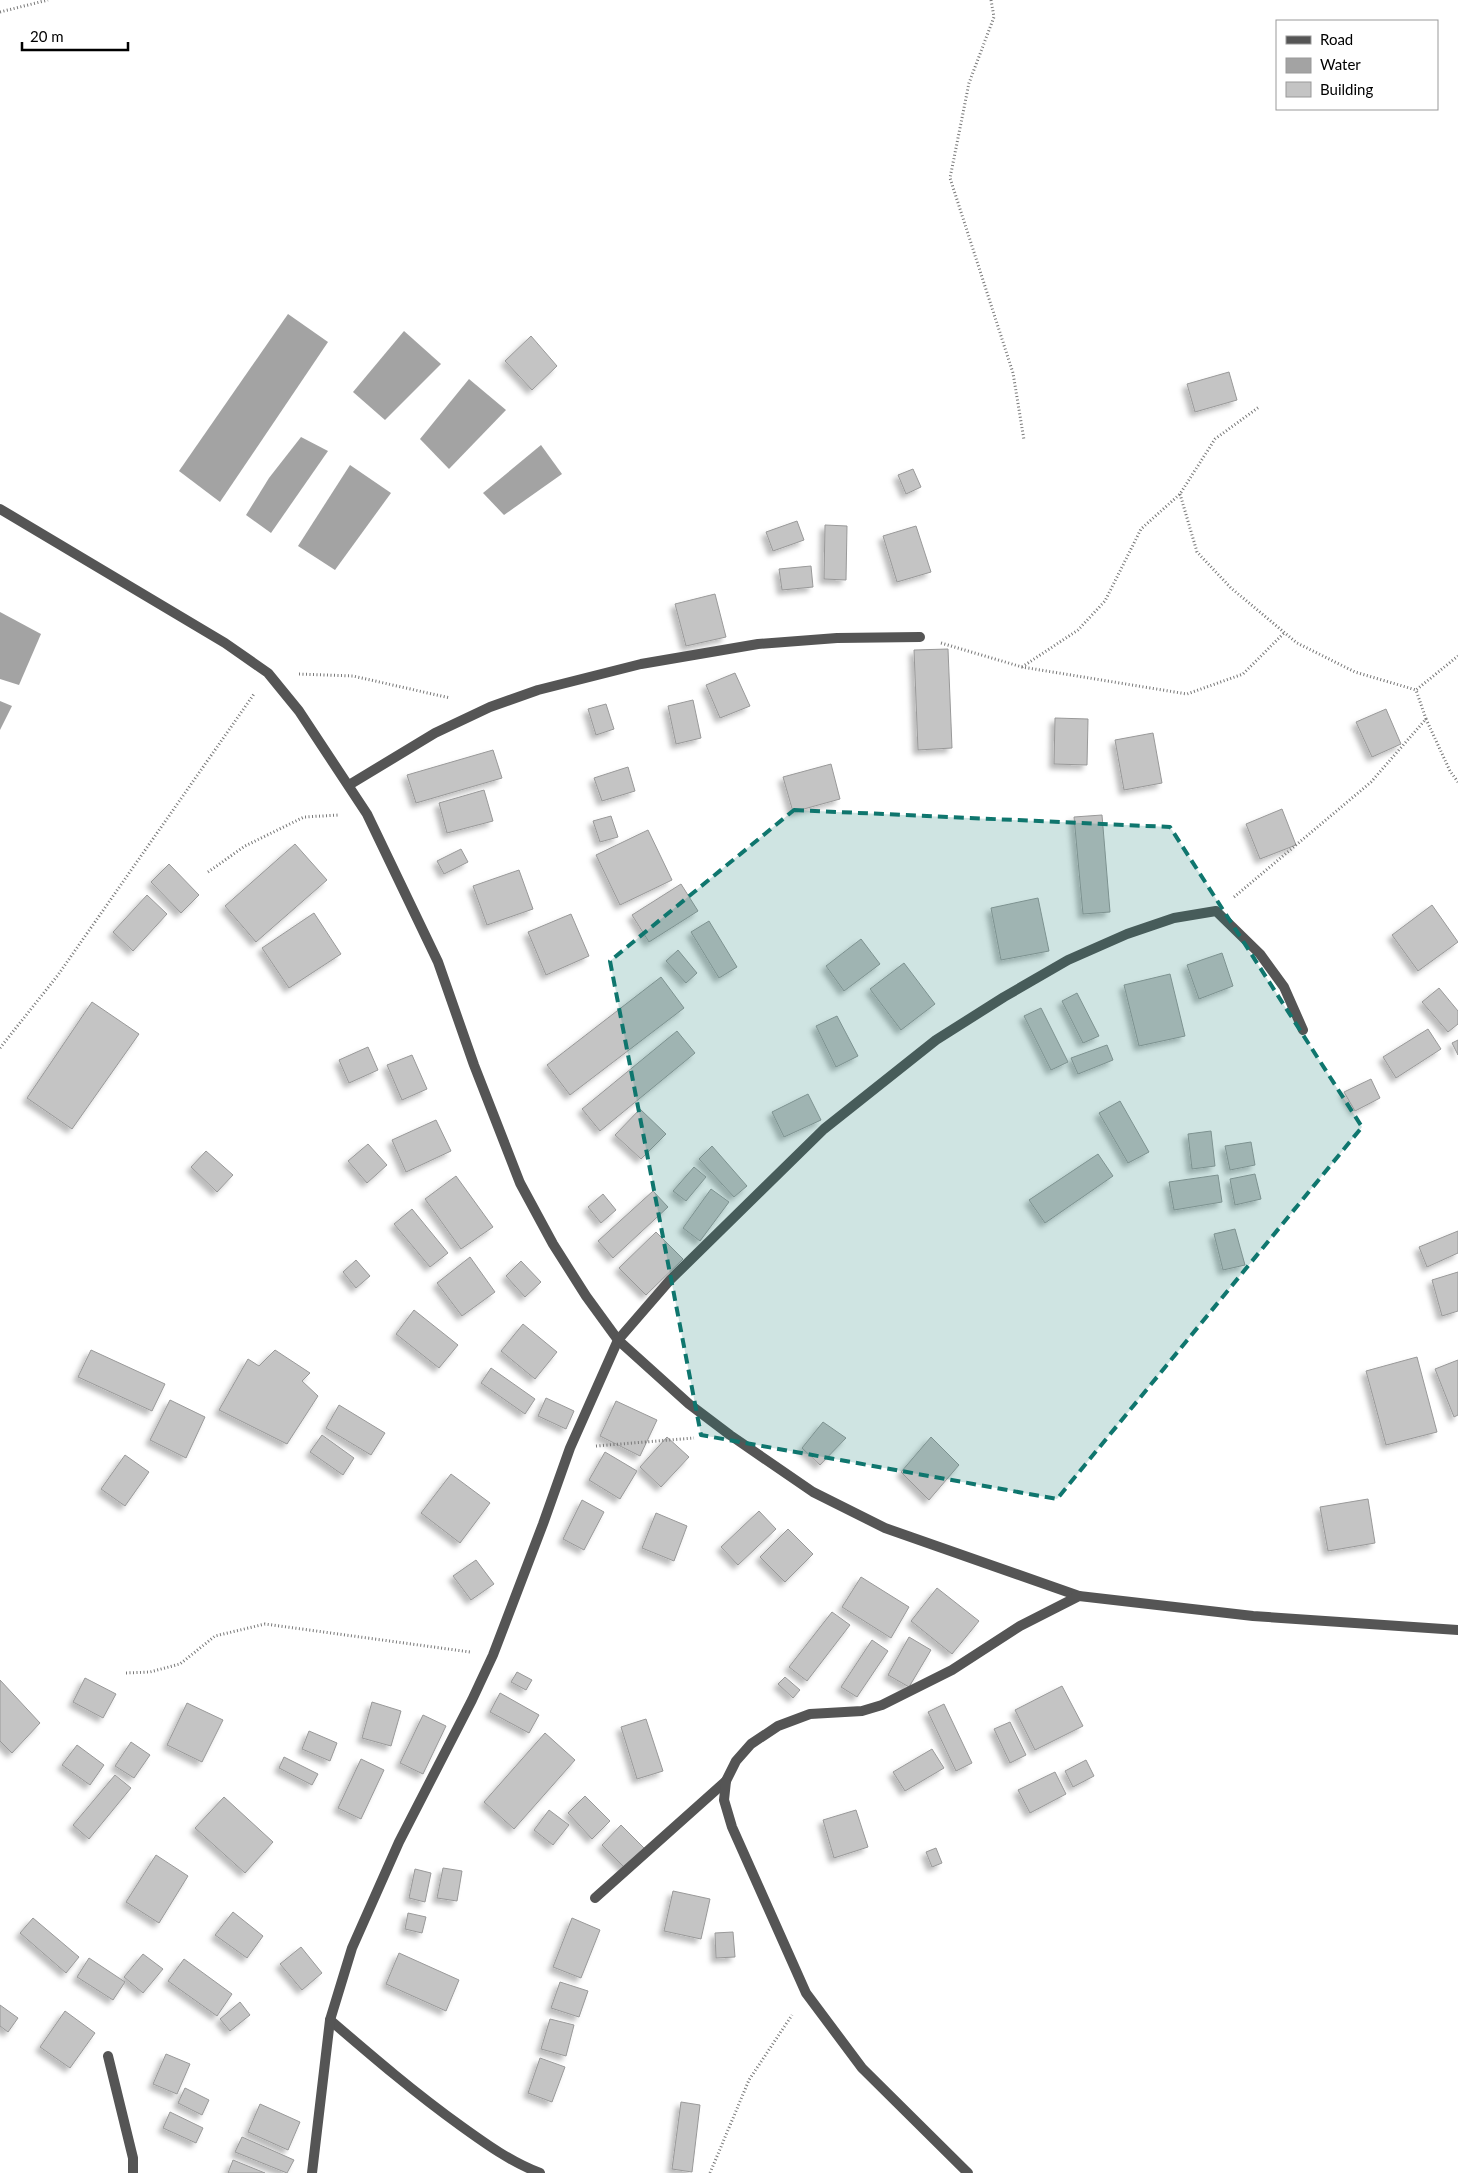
<svg xmlns="http://www.w3.org/2000/svg" width="1458" height="2173" font-family="Lato,sans-serif">
	<defs>
		<filter id="shadow"><feDropShadow dx="-4.5" dy="4.5" stdDeviation="2.5" flood-color="#0004"/></filter>
	</defs>
	<rect width="100%" height="100%" fill="#fff"/>
	<g fill="#a3a3a3">
		<polygon points="288,314 328,342 220,502 179,471"/>
		<polygon points="404,331 441,364 385,420 353,392"/>
		<polygon points="469,379 506,410 449,469 420,439"/>
		<polygon points="301,437 328,451 271,533 246,515 269,478"/>
		<polygon points="541,445 562,474 504,515 483,493"/>
		<polygon points="350,465 391,493 335,570 298,546"/>
		<polygon points="0,612 41,634 19,685 0,679"/>
		<polygon points="0,701 12,706 0,730"/>
	</g>
	<g fill="#c4c4c4" stroke="#999" filter="url(#shadow)">
		<polygon points="531,336 557,366 532,390 505,361"/>
		<polygon points="1229,372 1237,400 1195,412 1187,384"/>
		<polygon points="913,469 921,487 906,494 898,475"/>
		<polygon points="797,521 804,540 773,551 766,532"/>
		<polygon points="825,525 847,526 846,580 824,579"/>
		<polygon points="916,526 931,572 897,582 883,536"/>
		<polygon points="811,566 813,587 782,590 779,569"/>
		<polygon points="715,594 726,637 686,646 675,604"/>
		<polygon points="948,649 952,748 918,750 914,650"/>
		<polygon points="735,673 750,706 720,718 706,685"/>
		<polygon points="693,700 701,738 676,744 668,706"/>
		<polygon points="606,704 614,729 596,735 588,709"/>
		<polygon points="1386,709 1401,744 1372,757 1356,722"/>
		<polygon points="1055,718 1088,719 1087,765 1054,764"/>
		<polygon points="1153,733 1162,783 1124,790 1115,740"/>
		<polygon points="493,750 502,778 416,803 407,775"/>
		<polygon points="831,764 840,799 793,812 783,777"/>
		<polygon points="628,767 635,791 602,801 594,778"/>
		<polygon points="484,790 493,821 447,833 439,803"/>
		<polygon points="1282,809 1296,845 1260,859 1246,824"/>
		<polygon points="1102,815 1110,912 1083,914 1074,817"/>
		<polygon points="611,816 618,837 600,842 593,821"/>
		<polygon points="648,830 672,880 620,905 596,855"/>
		<polygon points="295,844 327,880 256,942 225,906"/>
		<polygon points="461,849 468,862 444,874 437,861"/>
		<polygon points="169,864 199,895 181,913 151,882"/>
		<polygon points="519,870 533,909 487,925 473,886"/>
		<polygon points="681,884 698,911 649,942 632,915"/>
		<polygon points="147,895 167,914 133,951 113,932"/>
		<polygon points="1038,898 1049,951 1001,960 991,908"/>
		<polygon points="1432,905 1458,942 1418,971 1392,935"/>
		<polygon points="314,913 341,954 289,988 262,948"/>
		<polygon points="571,914 589,956 546,975 528,932"/>
		<polygon points="709,921 737,967 719,978 691,932"/>
		<polygon points="861,939 880,964 844,991 826,966"/>
		<polygon points="678,950 697,973 686,983 666,961"/>
		<polygon points="1222,953 1233,986 1199,999 1187,965"/>
		<polygon points="904,963 935,1004 901,1030 870,989"/>
		<polygon points="1170,974 1185,1036 1139,1046 1124,985"/>
		<polygon points="661,977 684,1008 570,1095 547,1065"/>
		<polygon points="1439,988 1458,1011 1458,1024 1448,1032 1422,1002"/>
		<polygon points="1077,993 1099,1036 1083,1043 1062,1001"/>
		<polygon points="92,1002 139,1034 72,1129 27,1098"/>
		<polygon points="1041,1008 1068,1062 1051,1070 1024,1016"/>
		<polygon points="837,1016 858,1056 836,1067 816,1026"/>
		<polygon points="1428,1029 1441,1049 1396,1078 1383,1057"/>
		<polygon points="677,1031 695,1053 600,1131 582,1109"/>
		<polygon points="1458,1040 1458,1055 1452,1043"/>
		<polygon points="1107,1045 1113,1060 1078,1074 1071,1058"/>
		<polygon points="368,1047 378,1070 349,1083 339,1060"/>
		<polygon points="412,1055 427,1089 402,1100 387,1065"/>
		<polygon points="1371,1079 1380,1098 1355,1111 1344,1092"/>
		<polygon points="808,1094 821,1120 784,1137 772,1112"/>
		<polygon points="1120,1101 1149,1152 1128,1163 1099,1113"/>
		<polygon points="640,1109 666,1134 641,1159 615,1135"/>
		<polygon points="436,1120 451,1151 406,1172 392,1140"/>
		<polygon points="1211,1131 1215,1166 1192,1169 1188,1134"/>
		<polygon points="1251,1142 1255,1165 1230,1170 1225,1146"/>
		<polygon points="368,1144 387,1165 367,1183 348,1161"/>
		<polygon points="712,1146 747,1186 734,1197 699,1159"/>
		<polygon points="206,1151 233,1175 217,1192 191,1167"/>
		<polygon points="1098,1154 1113,1176 1045,1223 1029,1200"/>
		<polygon points="694,1167 706,1177 686,1201 673,1191"/>
		<polygon points="1255,1174 1261,1199 1235,1205 1230,1179"/>
		<polygon points="1218,1175 1222,1202 1174,1210 1169,1182"/>
		<polygon points="456,1176 493,1227 461,1249 425,1199"/>
		<polygon points="711,1189 729,1202 700,1241 683,1228"/>
		<polygon points="653,1191 668,1207 613,1258 598,1241"/>
		<polygon points="603,1194 616,1210 601,1223 588,1207"/>
		<polygon points="412,1209 448,1253 430,1267 394,1224"/>
		<polygon points="1235,1229 1245,1265 1223,1270 1214,1234"/>
		<polygon points="1458,1231 1458,1253 1427,1267 1419,1247"/>
		<polygon points="656,1232 683,1259 646,1295 619,1268"/>
		<polygon points="470,1257 495,1292 462,1316 437,1283"/>
		<polygon points="356,1260 370,1276 356,1288 343,1272"/>
		<polygon points="521,1261 541,1282 525,1297 506,1276"/>
		<polygon points="1458,1272 1458,1311 1442,1316 1432,1280"/>
		<polygon points="414,1310 458,1345 439,1368 396,1334"/>
		<polygon points="523,1324 557,1352 535,1379 501,1351"/>
		<polygon points="91,1350 165,1384 152,1411 78,1377"/>
		<polygon points="275,1350 310,1373 302,1381 318,1396 287,1444 219,1410 248,1359 259,1366"/>
		<polygon points="1417,1357 1437,1432 1386,1445 1366,1371"/>
		<polygon points="1458,1360 1458,1415 1454,1417 1435,1369"/>
		<polygon points="491,1368 535,1399 525,1414 481,1383"/>
		<polygon points="546,1398 574,1411 566,1429 538,1416"/>
		<polygon points="170,1400 205,1417 186,1458 150,1440"/>
		<polygon points="616,1401 657,1420 640,1456 600,1436"/>
		<polygon points="339,1405 385,1433 371,1455 326,1428"/>
		<polygon points="823,1422 846,1438 820,1465 802,1448"/>
		<polygon points="322,1435 354,1458 343,1475 310,1452"/>
		<polygon points="667,1437 689,1457 661,1487 640,1467"/>
		<polygon points="931,1437 959,1465 929,1500 901,1472"/>
		<polygon points="605,1452 637,1471 620,1499 589,1480"/>
		<polygon points="125,1455 149,1472 125,1506 101,1489"/>
		<polygon points="451,1474 490,1503 460,1543 421,1513"/>
		<polygon points="1368,1499 1375,1543 1328,1551 1320,1507"/>
		<polygon points="582,1500 604,1512 584,1550 563,1539"/>
		<polygon points="759,1511 776,1529 738,1565 721,1547"/>
		<polygon points="656,1513 687,1526 674,1561 642,1548"/>
		<polygon points="788,1529 813,1554 785,1582 760,1557"/>
		<polygon points="476,1560 494,1584 471,1600 453,1576"/>
		<polygon points="861,1577 909,1607 891,1638 842,1607"/>
		<polygon points="937,1588 979,1621 952,1654 911,1621"/>
		<polygon points="832,1612 850,1625 807,1681 789,1667"/>
		<polygon points="909,1637 931,1650 909,1687 888,1675"/>
		<polygon points="872,1640 888,1651 857,1697 841,1687"/>
		<polygon points="517,1672 532,1680 526,1690 511,1682"/>
		<polygon points="785,1677 800,1690 793,1698 778,1684"/>
		<polygon points="85,1678 116,1694 103,1718 73,1702"/>
		<polygon points="0,1680 40,1723 12,1753 0,1741"/>
		<polygon points="1062,1686 1083,1726 1035,1750 1015,1710"/>
		<polygon points="500,1693 539,1715 529,1733 490,1712"/>
		<polygon points="372,1702 401,1711 391,1746 362,1738"/>
		<polygon points="187,1703 223,1720 202,1762 167,1745"/>
		<polygon points="944,1704 972,1763 956,1771 928,1712"/>
		<polygon points="423,1715 446,1726 423,1774 400,1763"/>
		<polygon points="646,1719 663,1771 637,1779 621,1727"/>
		<polygon points="1010,1722 1026,1755 1010,1763 994,1729"/>
		<polygon points="309,1731 337,1743 330,1761 302,1749"/>
		<polygon points="545,1733 575,1760 514,1829 484,1802"/>
		<polygon points="131,1742 150,1755 134,1778 115,1766"/>
		<polygon points="77,1745 104,1765 90,1785 62,1765"/>
		<polygon points="932,1749 944,1768 905,1791 893,1772"/>
		<polygon points="284,1757 318,1774 312,1785 279,1768"/>
		<polygon points="361,1759 384,1770 361,1819 338,1808"/>
		<polygon points="1086,1760 1094,1776 1073,1787 1065,1771"/>
		<polygon points="1055,1772 1066,1794 1030,1813 1018,1790"/>
		<polygon points="115,1775 131,1788 89,1839 73,1825"/>
		<polygon points="585,1796 610,1821 592,1839 568,1813"/>
		<polygon points="224,1797 273,1842 245,1873 195,1828"/>
		<polygon points="549,1810 569,1825 553,1845 534,1830"/>
		<polygon points="856,1810 868,1847 834,1858 823,1820"/>
		<polygon points="621,1825 646,1850 627,1870 602,1845"/>
		<polygon points="936,1848 942,1863 932,1867 926,1852"/>
		<polygon points="156,1855 188,1876 159,1923 126,1902"/>
		<polygon points="443,1868 462,1871 457,1901 437,1898"/>
		<polygon points="415,1869 431,1873 425,1902 409,1898"/>
		<polygon points="673,1891 710,1899 701,1939 664,1931"/>
		<polygon points="233,1912 263,1936 247,1958 215,1935"/>
		<polygon points="408,1913 426,1917 422,1933 405,1929"/>
		<polygon points="33,1918 79,1957 66,1973 20,1933"/>
		<polygon points="572,1918 600,1930 581,1978 553,1967"/>
		<polygon points="733,1932 735,1957 716,1958 715,1933"/>
		<polygon points="301,1947 322,1973 302,1990 280,1964"/>
		<polygon points="399,1953 459,1980 446,2011 386,1984"/>
		<polygon points="143,1954 163,1969 143,1993 124,1977"/>
		<polygon points="89,1958 125,1982 113,2000 77,1977"/>
		<polygon points="184,1959 232,1994 217,2016 168,1981"/>
		<polygon points="560,1982 588,1991 579,2017 551,2008"/>
		<polygon points="240,2002 250,2015 230,2031 220,2019"/>
		<polygon points="0,2005 18,2018 8,2032 0,2026"/>
		<polygon points="65,2011 95,2033 70,2068 40,2047"/>
		<polygon points="550,2019 574,2025 566,2056 541,2049"/>
		<polygon points="166,2054 190,2064 177,2094 153,2084"/>
		<polygon points="540,2058 565,2067 552,2102 528,2093"/>
		<polygon points="185,2088 209,2100 202,2115 178,2103"/>
		<polygon points="681,2102 700,2105 692,2172 672,2169"/>
		<polygon points="260,2104 300,2122 288,2150 248,2132"/>
		<polygon points="170,2112 203,2128 196,2143 163,2128"/>
		<polygon points="242,2137 294,2160 287,2173 235,2152"/>
		<polygon points="233,2160 265,2173 228,2173"/>
	</g>
	<g fill="none" stroke-linecap="round" stroke-linejoin="round">
		<g stroke="#777" stroke-width="3" stroke-dasharray="1 2.5" stroke-linecap="butt">
			<polyline points="991,0 994,17 969,83 950,178 1013,373 1024,440"/>
			<polyline points="0,12 48,0"/>
			<polyline points="1180,494 1197,552 1231,588 1297,643 1355,672 1416,690"/>
			<polyline points="941,643 1022,667 1187,694 1243,674 1284,633"/>
			<polyline points="1022,667 1078,630 1105,601 1141,529 1180,494 1215,439 1259,407"/>
			<polyline points="299,674 353,676 450,698"/>
			<polyline points="1426,719 1450,771 1458,782"/>
			<polyline points="208,872 245,846 304,817 339,815"/>
			<polyline points="1234,897 1371,782 1426,719 1416,690 1458,656"/>
			<polyline points="0,1048 58,975 254,694"/>
			<polyline points="596,1446 694,1438"/>
			<polyline points="126,1673 150,1672 180,1664 215,1636 265,1624 470,1652"/>
			<polyline points="710,2173 749,2080 792,2015"/>
		</g>
		<polyline stroke="#555" stroke-width="10" points="595,1898 726,1781"/>
		<g stroke="#555" stroke-width="10">
			<polyline points="0,509 225,643 268,673 299,711 367,814 438,962 474,1065 520,1183 553,1244 586,1296 618,1340 689,1404 730,1435 813,1492 885,1528 1079,1596"/>
			<polyline points="349,785 435,733 490,707 538,690 641,664 758,644 837,638 920,637"/>
			<path d="M330 2020C373 2057 415 2093 461 2126 486 2144 511 2162 540 2173"/>
			<polyline points="108,2056 133,2158 133,2173"/>
			<polyline points="312,2173 330,2020 352,1948 399,1842 472,1700 493,1655 543,1524 570,1448 618,1340 670,1280 824,1129 936,1040 1004,997 1068,960 1127,934 1174,918 1216,911 1260,954 1284,987 1303,1030"/>
			<polyline points="968,2173 862,2068 806,1993 732,1827 724,1800 726,1781 736,1761 751,1744 778,1726 810,1714 862,1711 882,1705 952,1670 1020,1626 1079,1596 1253,1616 1458,1630"/>
		</g>
	</g>
	<path fill="#0f766e" fill-opacity="0.2" stroke="#0f766e" stroke-width="4" stroke-dasharray="10 6" stroke-linejoin="round" d="M794 810 1170 827 1362 1127 1057 1499 701 1435 610 961Z"/>
	<rect x="1276" y="20" width="162" height="90" fill="#ffffff" stroke="#999999"/>
	<rect x="1286" y="36" width="25" height="8" fill="#555555" stroke="#999999"/>
	<text x="1320" y="45" font-size="15" fill="#000000">Road</text>
	<rect x="1286" y="58" width="25" height="15" fill="#a3a3a3" stroke="#999999"/>
	<text x="1320" y="70" font-size="15" fill="#000000">Water</text>
	<rect x="1286" y="82" width="25" height="15" fill="#c4c4c4" stroke="#999999"/>
	<text x="1320" y="95" font-size="15" fill="#000000">Building</text>
	<path d="M22 42v8h106v-8" fill="none" stroke="#000000" stroke-width="2.5"/>
	<text x="30" y="42" font-size="15" fill="#000000" stroke="#ffffff" stroke-width="4" paint-order="stroke">20 m</text>
</svg>
